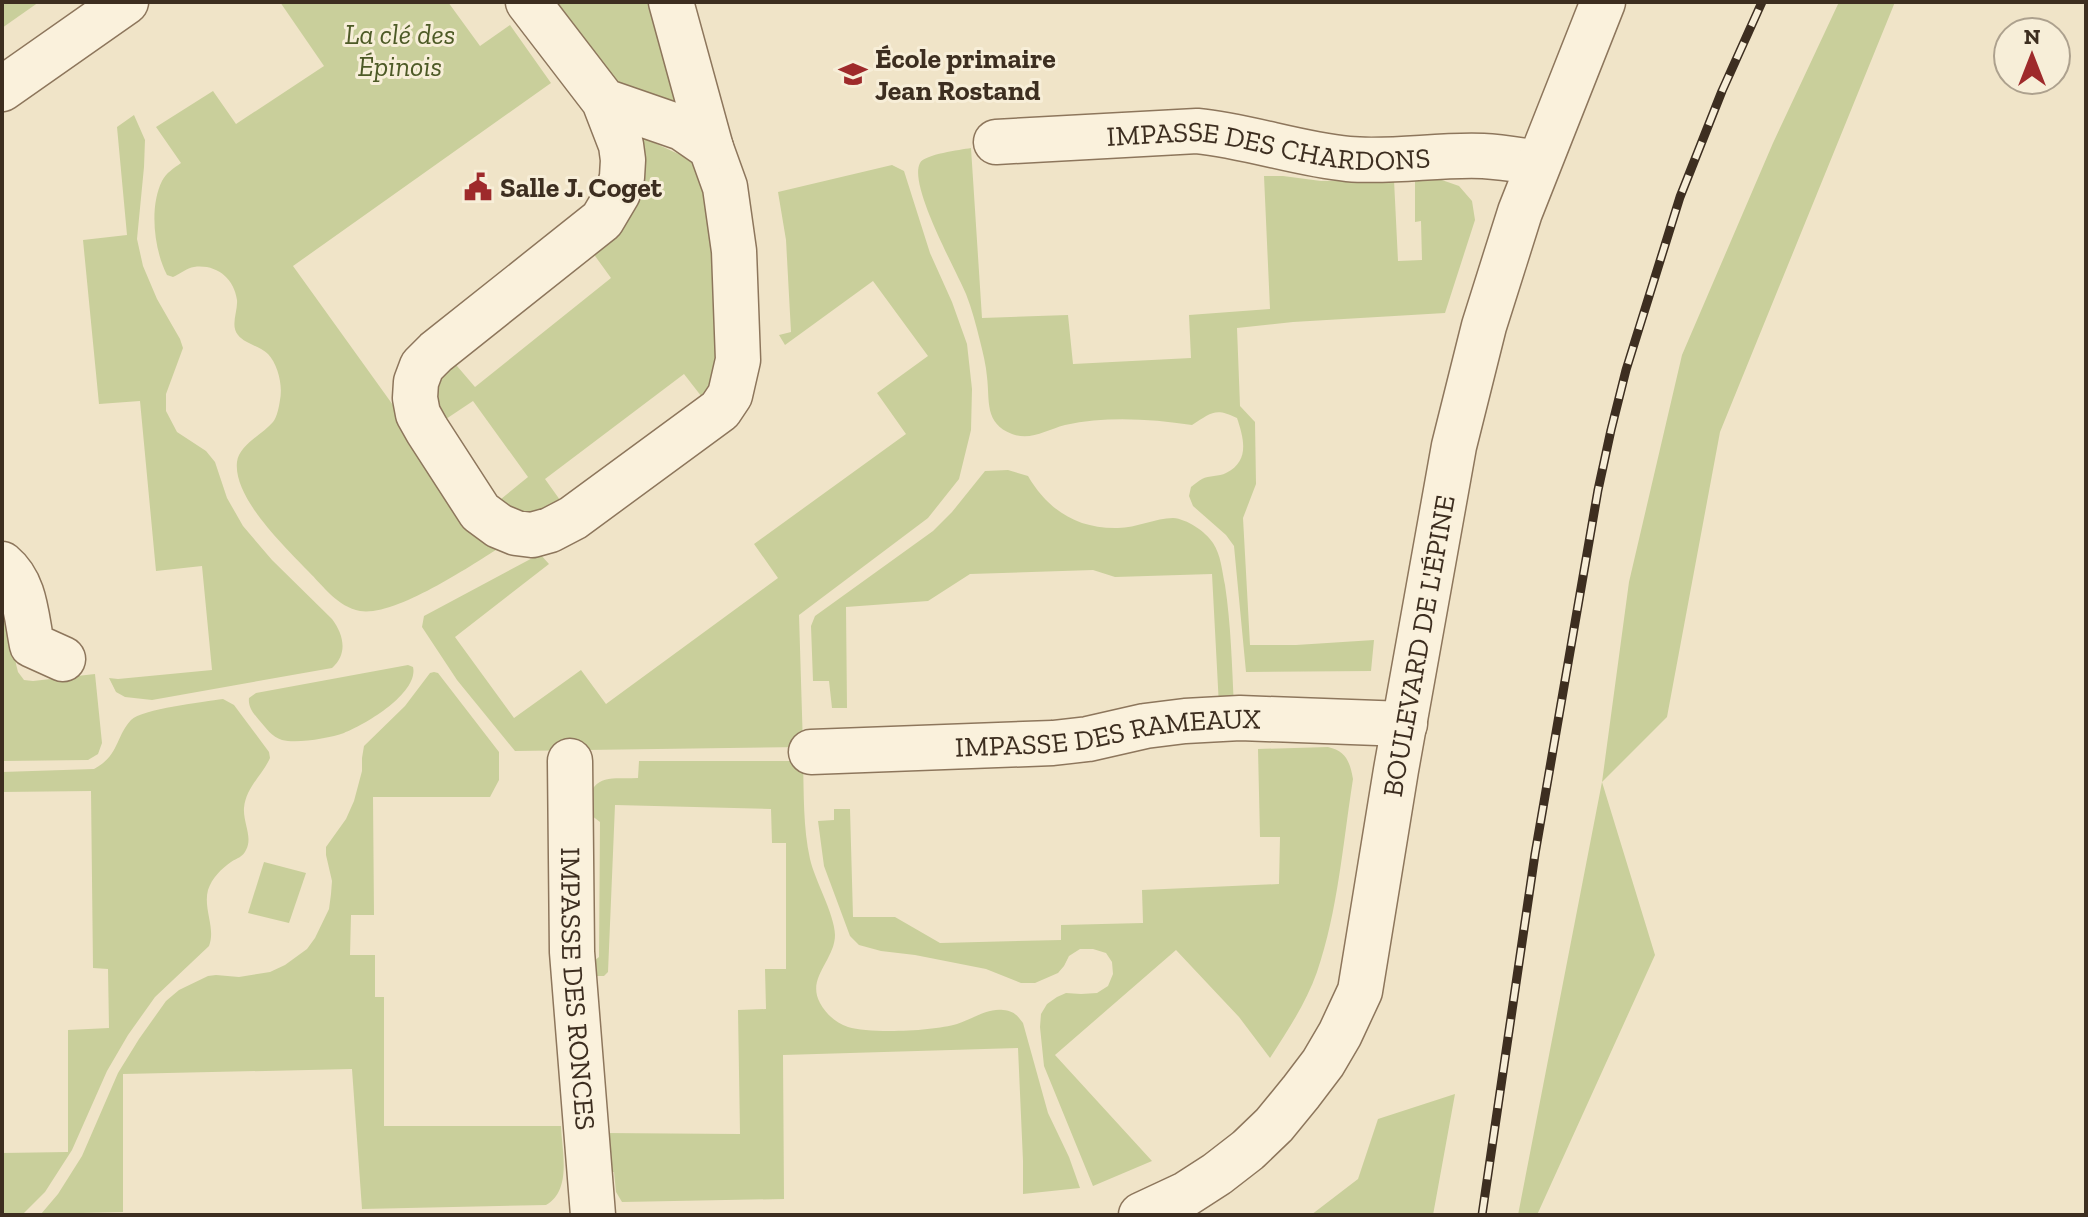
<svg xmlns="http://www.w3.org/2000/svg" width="2088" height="1217" font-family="'Zilla Slab',serif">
	<rect width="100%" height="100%" fill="#f0e4c8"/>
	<g fill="#c9cf9b">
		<polygon points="2,2 39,2 2,28"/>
		<path d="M280 2H448L480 46 510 25 551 83 293 266 403 419 502 546C472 565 395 617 360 611 338 607 323 586 308 571 285 547 233 498 237 462 239 445 263 434 273 422 277 417 279 407 280 400 283 385 278 365 268 354 260 346 245 344 238 335 230 326 238 311 237 300 234 278 216 264 194 267 187 268 180 274 173 277L167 275C154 250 149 207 162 181 166 173 174 168 181 163L156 127 213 91 236 124 324 66Z"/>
		<polygon points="551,2 649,2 679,109 609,78"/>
		<polygon points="1839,2 1895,2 1720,432 1667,717 1602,782 1655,955 1537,1215 1518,1215 1602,782 1629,582 1682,355 1773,143"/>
		<path d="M134 115 145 140 144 167 137 239 143 266 157 299 180 339 183 348 166 394V411L177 432 206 451 215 462 227 498 243 526 272 560 332 619C344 635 348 654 332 668L152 700 125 697 116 692 109 678 118 679 212 670 202 566 156 571 140 401 99 404 83 240 127 235 117 127Z"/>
		<path d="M633 133 700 164 710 212 721 371 705 401 684 374 545 479 565 507 551 514 515 513 501 499 528 477 473 401 443 421C431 389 433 387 451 359L475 387 611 278 590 249Z"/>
		<path d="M971 148 982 318 1068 315 1073 364 1191 358 1189 315 1270 309 1264 176H1283L1321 181 1394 180 1398 261 1422 260 1421 221 1415 222V180L1439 179 1459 186 1472 201 1475 220 1445 313 1293 322 1237 328 1240 406 1255 422 1256 484 1243 518 1250 645H1296L1374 640 1371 671 1246 672 1234 546 1226 535 1193 506 1189 496 1191 487C1195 484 1198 481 1202 479 1209 475 1219 477 1226 473 1250 461 1244 439 1237 418 1215 407 1211 413 1192 425 1150 419 1107 416 1065 425 1046 430 1031 441 1012 434 984 423 990 401 987 377 986 365 983 353 980 341 976 325 972 309 966 294 956 270 908 185 920 163 925 154 960 150 971 148Z"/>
		<polygon points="892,165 904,171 930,253 952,302 967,344 972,389 971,430 959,479 928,518 799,615 803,747 515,751 457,680 422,627 424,616 540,554 549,564 455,637 514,718 581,670 606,704 778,578 754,544 906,434 877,393 928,356 873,281 785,345 779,335 791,332 786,240 778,192"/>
		<path d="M1008 470 1028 476C1048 510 1077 529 1118 528 1136 528 1156 518 1173 518 1187 519 1205 531 1213 543 1221 555 1222 571 1225 585 1231 625 1232 666 1234 707L1219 706 1212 574 1115 577 1093 570 970 574 928 601 846 607 847 708H832L829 681H813L811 626 815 616 933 531 952 512 985 471Z"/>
		<polygon points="2,598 11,607 16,664 18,672 24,680 33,681 95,674 102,743 98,754 88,760 2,761"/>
		<path d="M408 665 413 667C419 693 365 725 344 733 330 738 297 744 282 740 272 737 266 728 259 720 253 713 248 707 249 698L256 693Z"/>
		<path d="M434 672 438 673 499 752V780L490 797H373L374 915H351L350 955H375V997H384V1126H561C562 1152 572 1190 546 1205L362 1209 352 1069 123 1074V1212L41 1214 58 1194 82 1156 118 1073 139 1039 166 1001 179 990 208 976 216 975 239 977 270 972 285 965 307 949 315 938 329 909 331 894 332 881 326 855V847L346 819 354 801 362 771V758L364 746 405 706 430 673Z"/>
		<path d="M223 699 234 705 269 752 270 758C262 776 246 787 244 808 243 823 253 837 246 850 243 857 237 858 231 862 221 869 212 878 208 890 203 909 216 928 209 946L155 997 128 1035 107 1071 72 1150 45 1192 22 1215H2V1153L68 1152V1030L109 1028 108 969 93 968 91 791 2 792V772L94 769C119 756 116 736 131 720 142 709 204 702 223 699Z"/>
		<path d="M1328 747C1346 751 1350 762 1353 779 1343 842 1338 911 1317 972 1306 1003 1288 1030 1270 1058L1239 1017 1176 950 1055 1055 1152 1161 1093 1186 1044 1066 1040 1027 1041 1014 1047 1004 1057 997 1066 993 1081 994 1097 993 1108 986 1113 974 1112 962 1106 953 1093 949H1080L1069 956 1064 966 1058 973 1035 983H1021L986 969 915 955 881 951 859 945 850 936 824 866 818 821 834 820V809H850L853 917H895L940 943 1061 940V925L1143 923 1142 890 1279 884 1280 837H1260L1258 749Z"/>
		<path d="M639 761H803C804 794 803 827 810 859 815 881 834 913 835 935 835 960 806 978 820 1003 826 1014 836 1023 848 1027 871 1034 934 1031 957 1024 972 1019 988 1008 1003 1010 1014 1011 1017 1015 1023 1023L1048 1113 1069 1157 1080 1188 1023 1194V1161L1018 1048 783 1055 784 1199 622 1202 616 1192 614 1172H604L602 1133 740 1134 738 1010 766 1009 765 969H786V843H772L771 809 615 805 608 972 604 976H585V968L599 957 600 822 583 809C596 774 603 779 638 778Z"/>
		<polygon points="264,862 306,873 289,923 248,913"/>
		<polygon points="1455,1094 1433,1215 1311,1215 1358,1179 1378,1119"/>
	</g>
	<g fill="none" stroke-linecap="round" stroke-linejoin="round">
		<defs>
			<g id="street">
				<polyline points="528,2 604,101 621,145 623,160 622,177 618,193 602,220 436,352 422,366 416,382 415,398 418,414 427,430 480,512 499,526 516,533 532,535 550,530 573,518 720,410 730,395 738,360 734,251 725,187 711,148 682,128 604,101"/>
				<polyline points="671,2 711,148"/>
				<polyline points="2,89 126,2"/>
				<path id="s1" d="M996 142 1197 131C1248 136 1297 154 1348 159 1393 163 1438 154 1483 156 1502 157 1520 160 1538 163"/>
				<path d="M2 564C26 584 26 616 32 645L63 659"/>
				<path id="s2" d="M811 752 1053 743 1088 739 1145 726 1185 721 1240 718 1405 724"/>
				<path id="s3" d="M570 761 572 952 593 1215"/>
				<path id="s4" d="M1141 1215 1186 1194 1217 1174 1248 1150 1274 1125 1301 1092 1323 1063 1340 1034 1360 991 1396 770 1454 446 1484 326 1520 212 1603 2"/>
			</g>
		</defs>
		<use href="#street" stroke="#8d765c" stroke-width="47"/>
		<use href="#street" stroke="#faf1dc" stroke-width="44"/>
		<defs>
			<polyline id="rail" points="1482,1215 1535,854 1598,490 1611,430 1626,370 1680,197 1722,91 1762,2"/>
		</defs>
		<use href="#rail" stroke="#3d2e20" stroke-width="9"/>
		<use href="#rail" stroke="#f7eed8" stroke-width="6" stroke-dasharray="18" stroke-linecap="butt"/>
	</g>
	<defs>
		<symbol id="school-bare" viewBox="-9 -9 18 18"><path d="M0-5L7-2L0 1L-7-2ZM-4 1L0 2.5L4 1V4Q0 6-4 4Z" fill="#9e2a2b" stroke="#f7eed8" stroke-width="2.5" paint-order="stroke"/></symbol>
		<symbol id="civic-bare" viewBox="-9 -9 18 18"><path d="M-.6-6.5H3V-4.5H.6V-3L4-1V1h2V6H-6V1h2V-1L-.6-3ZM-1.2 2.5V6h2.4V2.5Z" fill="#9e2a2b" stroke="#f7eed8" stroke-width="2.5" paint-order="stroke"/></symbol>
	</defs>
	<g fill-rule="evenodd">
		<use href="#school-bare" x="833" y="54" width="40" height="40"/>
		<use href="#civic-bare" x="458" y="167" width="40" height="40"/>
	</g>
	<g text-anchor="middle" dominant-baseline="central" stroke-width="6" stroke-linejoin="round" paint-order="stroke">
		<g font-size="28" font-style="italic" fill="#4d5a26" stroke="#f7eed8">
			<text x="400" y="34">La clé des<tspan x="400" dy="32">Épinois</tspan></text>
		</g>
		<g font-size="28" font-weight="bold" fill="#3d2e20" stroke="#f7eed8" text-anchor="start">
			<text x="875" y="58">École primaire<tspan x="875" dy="32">Jean Rostand</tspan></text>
			<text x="500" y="187">Salle J. Coget</text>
		</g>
		<g font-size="28" fill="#3d2e20" stroke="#f7eed8">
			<text stroke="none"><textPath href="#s1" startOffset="274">IMPASSE DES CHARDONS</textPath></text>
			<text stroke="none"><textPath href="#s4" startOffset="672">BOULEVARD DE L'ÉPINE</textPath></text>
			<text stroke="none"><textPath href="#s2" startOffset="298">IMPASSE DES RAMEAUX</textPath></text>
			<text stroke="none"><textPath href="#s3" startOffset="228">IMPASSE DES RONCES</textPath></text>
		</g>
	</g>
	<rect width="2088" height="1217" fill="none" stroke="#3d2e20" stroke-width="8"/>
	<g transform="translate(2032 56)"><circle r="38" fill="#f7eed8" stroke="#ada18e" stroke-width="2"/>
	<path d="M0-6L14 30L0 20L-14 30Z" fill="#9e2a2b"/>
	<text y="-12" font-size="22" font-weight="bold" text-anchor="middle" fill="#3d2e20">N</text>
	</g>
</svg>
